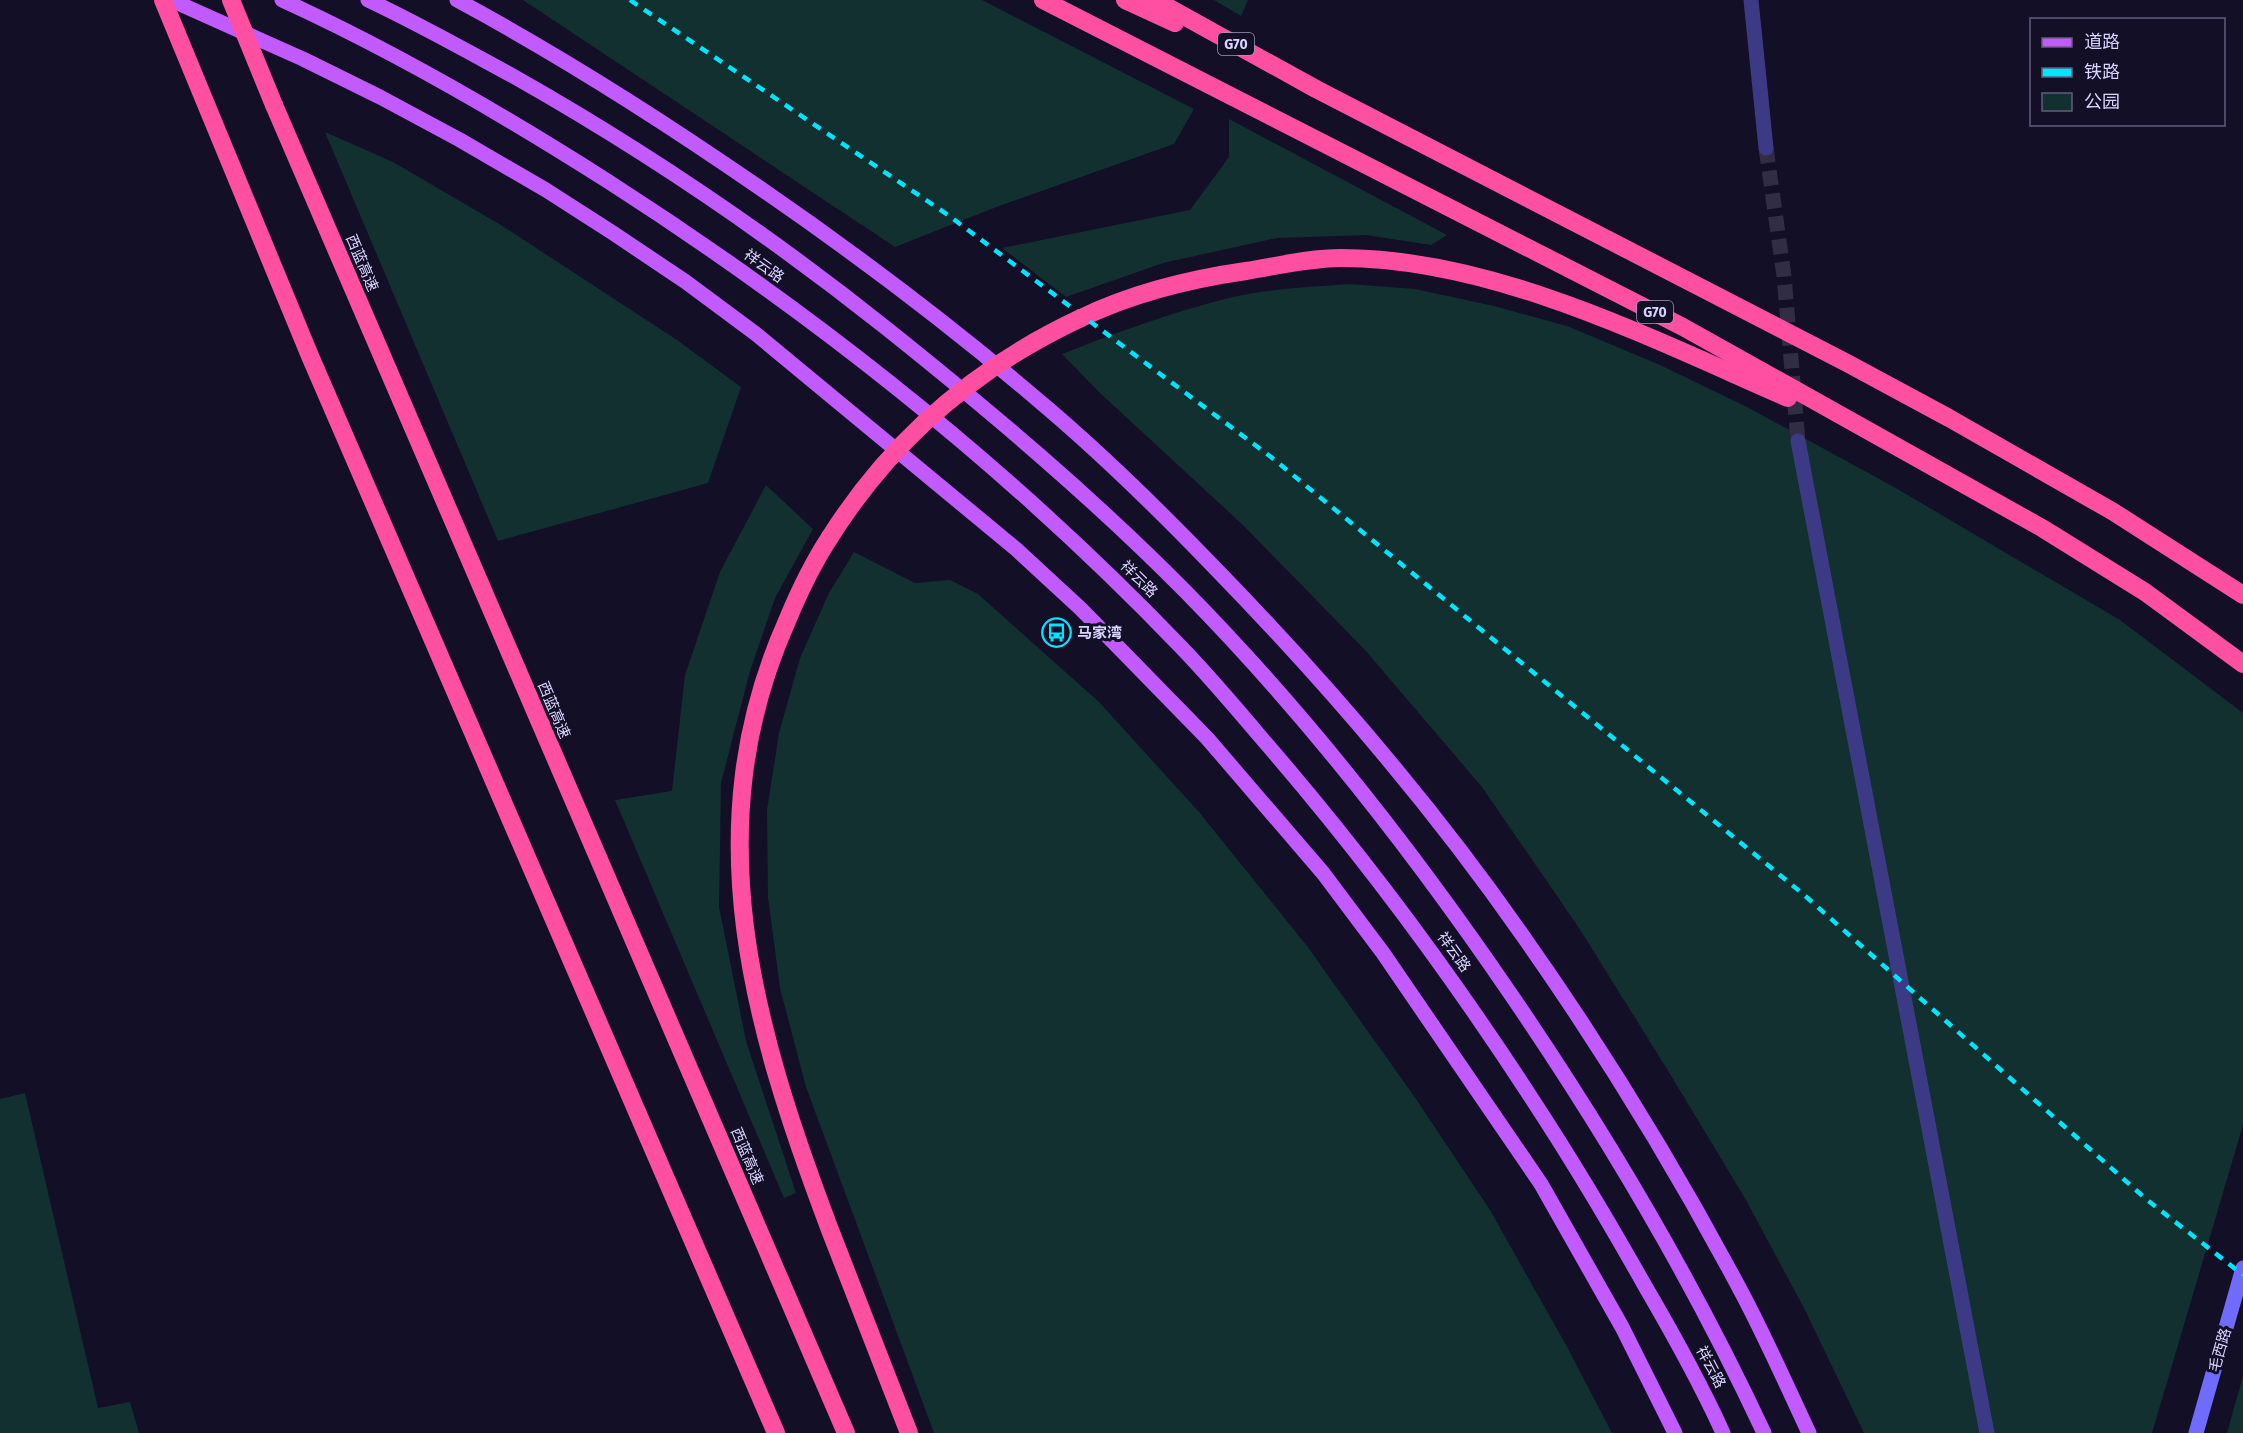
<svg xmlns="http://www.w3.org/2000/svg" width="2243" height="1433" font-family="'Fira Sans','Noto Sans SC',sans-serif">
	<rect width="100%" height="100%" fill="#130f26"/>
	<g fill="#12302f">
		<polygon points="523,0 982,0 1194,109 1174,144 999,206 895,247"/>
		<polygon points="1214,0 1248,0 1241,16"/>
		<polygon points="1229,119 1447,235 1431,245 1366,235 1277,238 1163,263 1066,297 1002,248 1190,210 1229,157"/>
		<polygon points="325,132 393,162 501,225 677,340 741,387 708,483 498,541"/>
		<path d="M1349 284 1415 289 1494 306 1567 326 1660 365 1747 407 1894 487 2120 620 2243 713V1125L2152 1433H1864L1805 1310 1746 1200 1667 1069 1579 928 1482 787 1365 650 1244 526 1100 393 1062 354C1115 333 1170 313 1225 299 1265 289 1308 287 1349 284Z"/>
		<polygon points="766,485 813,529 775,598 750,671 721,783 719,907 746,1041 796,1193 784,1198 615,800 672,791 685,675 720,572"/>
		<polygon points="854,552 915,583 950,580 978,594 1099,702 1199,812 1307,946 1414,1096 1490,1210 1566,1345 1612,1433 934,1433 806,1087 780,988 768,897 767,810 779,733 800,658 829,593"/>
		<polygon points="25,1093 98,1408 130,1402 139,1433 0,1433 0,1099"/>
		<polygon points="2243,1376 2243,1433 2227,1433"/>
	</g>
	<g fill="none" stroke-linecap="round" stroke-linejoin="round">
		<polyline stroke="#312d47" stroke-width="15" stroke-dasharray="15 8" stroke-linecap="butt" points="1766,148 1784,276 1798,441"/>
		<g stroke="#3d3a85" stroke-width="15">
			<polyline points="1751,0 1766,148"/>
			<polyline points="1798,441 1987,1433"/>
		</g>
		<polyline stroke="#6f6bff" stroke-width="15" points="2196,1433 2243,1268"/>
		<g stroke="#c25bff" stroke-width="15">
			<polyline points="171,0 303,59 380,97 460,140 546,190 613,233 686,282 756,334 1016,549 1081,609 1207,738 1323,873 1383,953 1541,1184 1622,1327 1675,1433"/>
			<path d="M282 0C396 52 504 115 609 182 816 315 1011 470 1181 647 1210 677 1237 709 1264 741 1362 854 1451 974 1532 1099 1572 1160 1609 1222 1645 1286 1673 1334 1700 1382 1723 1433"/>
			<path d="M368 0C417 23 465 50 513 76 644 150 768 234 886 328 990 411 1092 497 1186 592 1308 716 1416 855 1514 999 1608 1137 1693 1281 1764 1433"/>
			<path d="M457 0C561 56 660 119 757 186 856 254 953 327 1045 406 1104 456 1159 510 1213 566 1325 681 1431 804 1523 936 1604 1051 1678 1172 1744 1297 1767 1341 1788 1388 1809 1433"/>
		</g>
		<g stroke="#ff4fa3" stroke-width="18">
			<polyline points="163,0 310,356 776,1433"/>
			<polyline points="1043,0 1683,327 2042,528 2145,592 2243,664"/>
			<polyline points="1125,0 1175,23"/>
			<polyline points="1155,0 1316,89 1847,363 1949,418 2112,511 2243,595"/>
			<polyline points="274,105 846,1433"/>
			<path d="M1081 318C1133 293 1190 279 1246 271 1277 266 1310 258 1341 258 1493 258 1650 338 1788 398"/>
			<path d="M830 537C813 563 799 592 787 621 694 829 754 1029 830 1230 856 1298 883 1365 909 1433"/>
		</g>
		<polyline stroke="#00e5ff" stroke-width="4.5" stroke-dasharray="9 8" stroke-linecap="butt" points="630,0 948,215 1271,457 1803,894 2146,1199 2243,1275"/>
		<g stroke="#ff4fa3" stroke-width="18">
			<polyline points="231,0 274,105"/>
			<path d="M830 537C892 439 976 367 1081 318"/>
		</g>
	</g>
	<defs>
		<symbol id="bus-ring" viewBox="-11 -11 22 22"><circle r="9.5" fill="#130f26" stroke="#00e5ff" stroke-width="1.5"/><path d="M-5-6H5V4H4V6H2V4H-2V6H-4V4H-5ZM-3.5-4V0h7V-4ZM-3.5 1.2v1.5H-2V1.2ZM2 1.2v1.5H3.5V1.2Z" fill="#00e5ff"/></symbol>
	</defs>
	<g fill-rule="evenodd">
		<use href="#bus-ring" x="1040" y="616" width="33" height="33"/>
	</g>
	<g text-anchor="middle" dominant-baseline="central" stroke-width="6" stroke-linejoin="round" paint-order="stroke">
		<g fill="#130f26" stroke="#9e99be" stroke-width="1.5">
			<rect x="1218" y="33" width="36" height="22" rx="4.5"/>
			<rect x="1637" y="301" width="36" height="22" rx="4.5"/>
		</g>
		<g font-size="14" font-weight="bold" fill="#d9d4ff">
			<text x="1236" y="44">G70</text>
			<text x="1655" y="312">G70</text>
		</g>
		<g font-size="15" fill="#d9d4ff" stroke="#130f26">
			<text transform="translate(362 263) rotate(67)">西蓝高速</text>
			<text transform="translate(764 266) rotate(36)">祥云路</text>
			<text transform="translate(1139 579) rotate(45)">祥云路</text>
			<text transform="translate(554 710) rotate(67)">西蓝高速</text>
			<text transform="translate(1454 952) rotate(54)">祥云路</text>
			<text transform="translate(747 1156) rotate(67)">西蓝高速</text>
			<text transform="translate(2220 1350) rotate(-74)">毛西路</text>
			<text transform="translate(1711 1367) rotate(62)">祥云路</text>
		</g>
		<g font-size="15" font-weight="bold" fill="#d9d4ff" stroke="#130f26" text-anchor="start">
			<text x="1077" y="633">马家湾</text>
		</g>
	</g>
	<rect x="2030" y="18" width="195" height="108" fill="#130f26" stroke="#625e7d" stroke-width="1.5"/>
	<rect x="2042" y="38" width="30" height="9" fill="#c25bff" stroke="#625e7d" stroke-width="1.5"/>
	<text x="2084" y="48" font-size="18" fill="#d9d4ff">道路</text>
	<rect x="2042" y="68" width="30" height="9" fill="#00e5ff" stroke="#625e7d" stroke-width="1.5"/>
	<text x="2084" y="78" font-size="18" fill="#d9d4ff">铁路</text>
	<rect x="2042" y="93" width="30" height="18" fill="#12302f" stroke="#625e7d" stroke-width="1.5"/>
	<text x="2084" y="108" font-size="18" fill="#d9d4ff">公园</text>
</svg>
